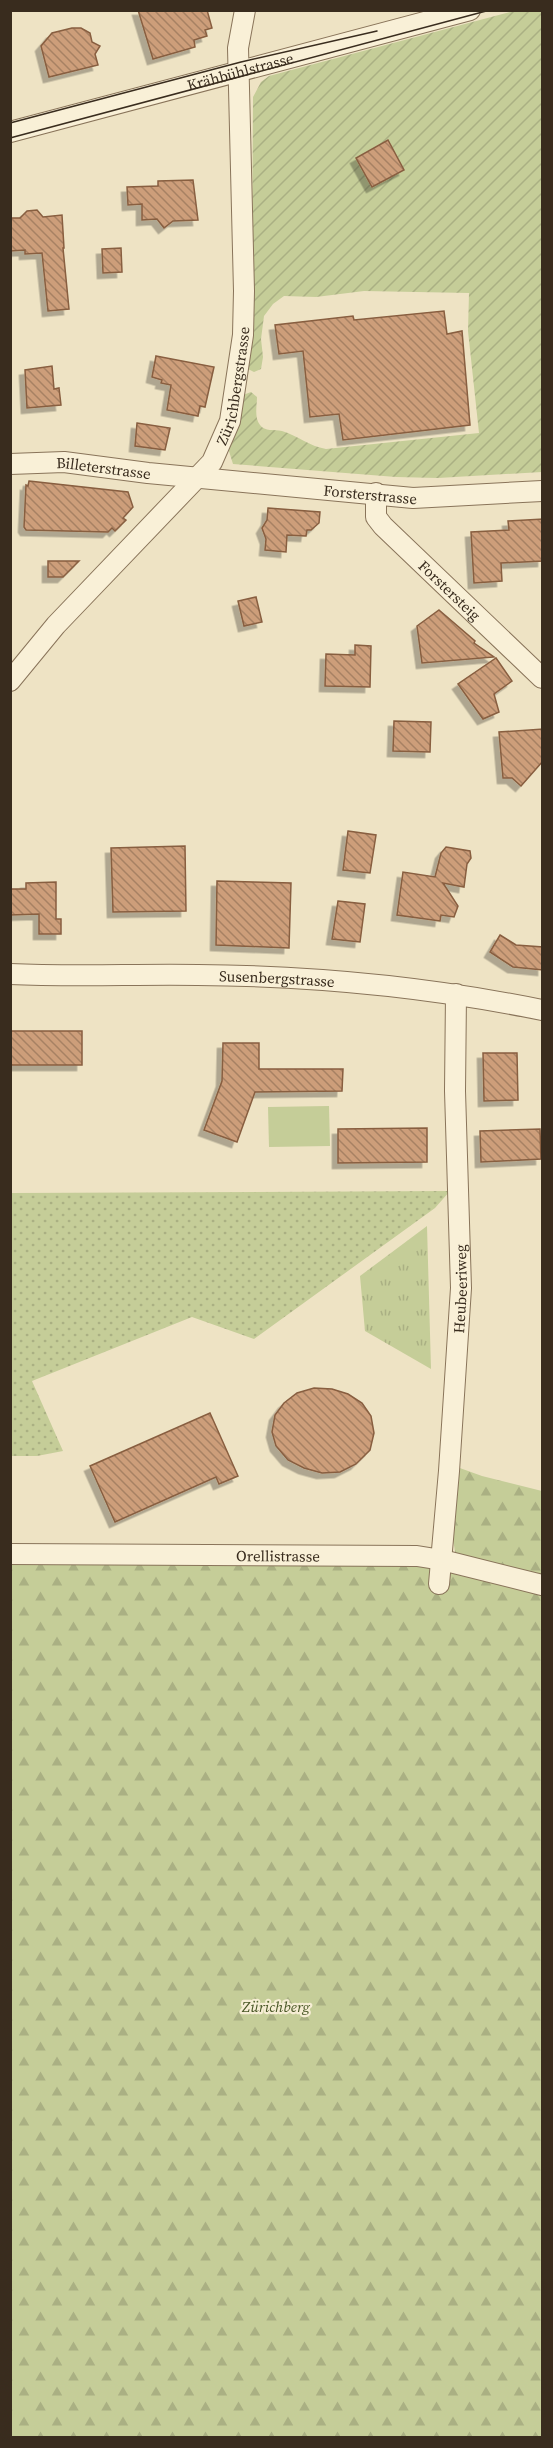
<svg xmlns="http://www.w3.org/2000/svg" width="553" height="2448" font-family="'Source Serif 4',serif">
	<defs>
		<pattern id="grass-dots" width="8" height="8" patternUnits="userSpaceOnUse" patternTransform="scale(1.5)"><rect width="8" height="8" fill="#c5cd98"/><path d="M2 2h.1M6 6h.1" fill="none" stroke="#aab083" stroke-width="1.8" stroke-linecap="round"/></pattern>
		<pattern id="forest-firs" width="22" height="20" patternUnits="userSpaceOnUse" patternTransform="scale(1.5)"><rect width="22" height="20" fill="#c5cd98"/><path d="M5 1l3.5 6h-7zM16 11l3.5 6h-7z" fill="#aab083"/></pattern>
		<pattern id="park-tufts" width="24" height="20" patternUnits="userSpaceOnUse" patternTransform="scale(1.5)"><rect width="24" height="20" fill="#c5cd98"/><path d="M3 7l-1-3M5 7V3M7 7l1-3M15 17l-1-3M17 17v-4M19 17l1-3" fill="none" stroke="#aab083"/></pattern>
		<pattern id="garden-furrows" width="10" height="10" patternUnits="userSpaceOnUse" patternTransform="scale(1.5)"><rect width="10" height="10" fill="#c5cd98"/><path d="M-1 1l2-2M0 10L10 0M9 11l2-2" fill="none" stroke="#aab083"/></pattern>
		<pattern id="building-back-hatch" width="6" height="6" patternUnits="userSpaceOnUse" patternTransform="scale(1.5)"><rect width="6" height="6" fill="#cd9e7a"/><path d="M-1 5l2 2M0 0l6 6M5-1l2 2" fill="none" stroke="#a78163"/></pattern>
		<filter id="shadow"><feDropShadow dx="-5.5" dy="5.5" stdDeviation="0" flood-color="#0004"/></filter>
	</defs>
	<rect width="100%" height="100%" fill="#eee3c4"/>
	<polygon fill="url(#grass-dots)" points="450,1191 435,1208 254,1339 192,1317 32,1381 63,1451 37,1456 11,1456 10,1193"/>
	<polygon fill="url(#forest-firs)" points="457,1467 482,1476 542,1491 542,2437 11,2437 10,1563 406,1563 459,1573 453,1540"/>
	<polygon fill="url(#park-tufts)" points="427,1226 431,1369 365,1331 360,1276"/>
	<path fill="url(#garden-furrows)" d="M514 11H542V472L438 478 396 477 233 464 228 448 232 442 243 395 251 392 257 397C257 406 254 417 260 425 265 432 274 429 282 431 298 436 309 446 326 449L479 433 468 331 469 293 364 291 316 297 284 296 273 304 264 316 261 339 263 357 261 369 254 372 248 369 252 272 253 97 261 82 269 76Z"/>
	<polygon fill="#c5cd98" points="329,1106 330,1146 269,1147 268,1107"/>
	<g fill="url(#building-back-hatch)" stroke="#885e40" stroke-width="1.5" filter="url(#shadow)">
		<polygon points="138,10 207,10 212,28 205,30 207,36 194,40 195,47 153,59"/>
		<polygon points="72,28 81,28 90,33 92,42 100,46 95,54 98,65 49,77 41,46 52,33"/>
		<polygon points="388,140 404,170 372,187 356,158"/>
		<polygon points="193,180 198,220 173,221 164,228 157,219 142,220 142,204 128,205 127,187 158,186 158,181"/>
		<polygon points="37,210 43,217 62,215 64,248 63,248 69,309 48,311 42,253 25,254 25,250 10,251 10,218 20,218 27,211"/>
		<polygon points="121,248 122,272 103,273 102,249"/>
		<polygon points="444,311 447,334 462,331 470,425 343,440 339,414 310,417 303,351 279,354 275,325 353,316 354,320"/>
		<polygon points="156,356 214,367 205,407 200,406 198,416 167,410 171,385 161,383 162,380 152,377"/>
		<polygon points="52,366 54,389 59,388 61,405 27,408 25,370"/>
		<polygon points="137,423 170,428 165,450 135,446"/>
		<polygon points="29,481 128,492 133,507 123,518 126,520 115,531 112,528 108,532 26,530 24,527 26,485 28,486"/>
		<polygon points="268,508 320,512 319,523 311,530 307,530 306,536 287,535 286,552 265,550 266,539 262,528 267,520"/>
		<polygon points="543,519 543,561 501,563 502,581 474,583 471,532 509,530 508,521"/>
		<polygon points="48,561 79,561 63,577 48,577"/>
		<polygon points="256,597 262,622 244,626 238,601"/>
		<polygon points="439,610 475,641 474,643 494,657 422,663 417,626"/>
		<polygon points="355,645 371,646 370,687 325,686 326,654 355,655"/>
		<polygon points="496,658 512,681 494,694 499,712 483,719 458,684"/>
		<polygon points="394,721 431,722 430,752 393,751"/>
		<polygon points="543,729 543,761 521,786 512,778 503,778 499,732"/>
		<polygon points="348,831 376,835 370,873 343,870"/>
		<polygon points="185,846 186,911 113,912 111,848"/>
		<polygon points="446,847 470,851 471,858 467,864 464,887 443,883 458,906 454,917 441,915 440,921 397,915 403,872 435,877 441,853"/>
		<polygon points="217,881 291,883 289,948 216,945"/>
		<polygon points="56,882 56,919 61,919 61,934 39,934 39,914 10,915 10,889 26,889 26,883"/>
		<polygon points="338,901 365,904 360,942 332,939"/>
		<polygon points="500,935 516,945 543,947 543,970 513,967 490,952"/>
		<rect x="10" y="1031" width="72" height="34"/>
		<polygon points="223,1043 259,1043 259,1069 343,1069 342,1091 255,1092 237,1142 204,1130 222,1081"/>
		<polygon points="483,1053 517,1053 518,1100 484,1101"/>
		<polygon points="427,1128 427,1162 338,1163 338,1129"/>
		<polygon points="540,1129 541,1159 481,1162 480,1131"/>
		<polygon points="314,1388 332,1389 348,1394 362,1403 371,1416 374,1433 370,1450 356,1464 340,1472 322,1473 304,1468 288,1460 276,1446 272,1432 275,1415 284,1403 297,1393"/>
		<polygon points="210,1413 238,1476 219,1484 216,1477 115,1522 90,1466"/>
	</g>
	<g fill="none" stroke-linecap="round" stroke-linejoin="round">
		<defs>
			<g id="minor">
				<path id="s1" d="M10 132 470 10"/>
				<path id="s2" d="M10 464 64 462 148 473 413 498 542 491"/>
				<path id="s3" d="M376 493V517L383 526 542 678"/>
				<path id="s4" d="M10 681 56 625 212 462 230 421 243 335 244 291 238 48 245 10"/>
				<path id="s5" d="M10 974C73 977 135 974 198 975 313 976 429 987 542 1010"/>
				<path id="s6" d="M10 1554 417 1556 442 1560 542 1585"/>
				<path id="s7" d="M439 1584 449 1471 461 1288 455 1091 456 994"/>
			</g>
		</defs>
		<use href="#minor" stroke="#89745a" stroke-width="22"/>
		<use href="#minor" stroke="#f9f0d7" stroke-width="20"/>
		<g stroke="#392c1e" stroke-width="1.5">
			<polyline points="10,123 241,62 377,31"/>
			<polyline points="10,138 490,10"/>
		</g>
	</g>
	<g text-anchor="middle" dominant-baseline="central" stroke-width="4.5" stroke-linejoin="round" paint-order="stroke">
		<g font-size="15" fill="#392c1e" stroke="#f6edd4">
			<text stroke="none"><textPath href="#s1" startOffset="238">Krähbühlstrasse</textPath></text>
			<text stroke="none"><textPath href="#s4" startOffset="378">Zürichbergstrasse</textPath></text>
			<text stroke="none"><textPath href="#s2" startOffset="94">Billeterstrasse</textPath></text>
			<text stroke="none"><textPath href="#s2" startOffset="362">Forsterstrasse</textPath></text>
			<text stroke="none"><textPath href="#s3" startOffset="128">Forstersteig</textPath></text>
			<text stroke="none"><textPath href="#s5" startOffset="267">Susenbergstrasse</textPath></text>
			<text stroke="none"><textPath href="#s7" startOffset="296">Heubeeriweg</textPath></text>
			<text stroke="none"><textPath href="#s6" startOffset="268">Orellistrasse</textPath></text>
		</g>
		<g font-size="15" font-style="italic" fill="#485625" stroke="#f6edd4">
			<text x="276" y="2006">Zürichberg</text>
		</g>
	</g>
	<rect width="553" height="2448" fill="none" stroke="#392c1e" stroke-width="24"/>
</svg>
